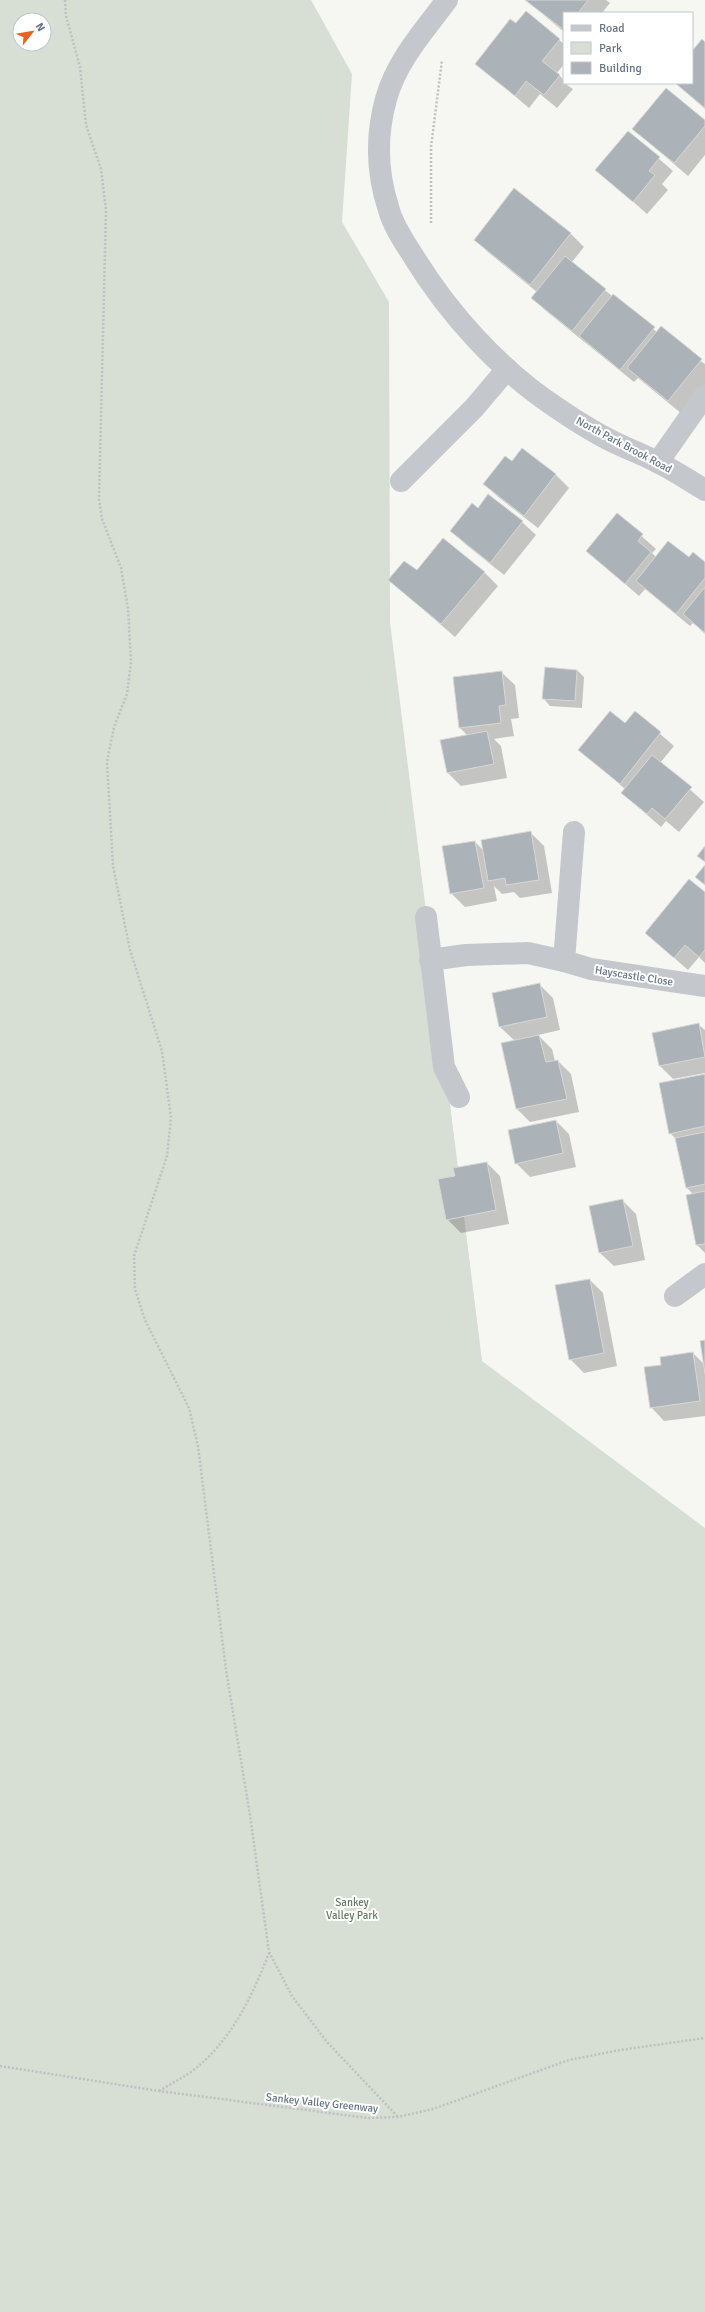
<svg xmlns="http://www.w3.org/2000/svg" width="705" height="2312" font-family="Signika,sans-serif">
	<rect width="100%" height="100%" fill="#f6f6f3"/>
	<path fill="#d7ded4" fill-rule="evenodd" d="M0 0H311L352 74 342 222 389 302 390 622 482 1361 705 1528V2312H0ZM20 20H44V44H20Z"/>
	<g fill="#0003">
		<polygon points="526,0 606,0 610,3 602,13 564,13 564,32"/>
		<polygon points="526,12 564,44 564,64 557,73 564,80 564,83 573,89 557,108 540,94 529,108 476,63"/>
		<polygon points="705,43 705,109 675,83 692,83 692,52"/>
		<polygon points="705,122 705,155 688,176 633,129"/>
		<polygon points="628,132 673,171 662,184 668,190 647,214 597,170"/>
		<polygon points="515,190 571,234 584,247 571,263 657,332 705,364 705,385 682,414 638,378 634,382 546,311 532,298 537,292 489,253 475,240"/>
		<polygon points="522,449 556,475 569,488 538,528 498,497 485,484 512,462"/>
		<polygon points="478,510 522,522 536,535 504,575 465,544 452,531"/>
		<polygon points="617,514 656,549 652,553 656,557 689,558 705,564 705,634 693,623 690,626 645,589 639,596 587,551"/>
		<polygon points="417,572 484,572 498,586 455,637 389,580"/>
		<polygon points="545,668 577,670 584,677 582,708 550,706 544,699"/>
		<polygon points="501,672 515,685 519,718 511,719 514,736 494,739 501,746 507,778 461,786 448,773 441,741 468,736 460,728"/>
		<polygon points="635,712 674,746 660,763 704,802 679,832 666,821 661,827 622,793 625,789 580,750 625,724"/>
		<polygon points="530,832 544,846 552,893 520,898 514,892 502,894 494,886 497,901 465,907 451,893 475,842 483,850"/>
		<polygon points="705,893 705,963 699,957 688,970 646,933"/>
		<polygon points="539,984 553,998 560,1030 538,1035 552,1049 555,1061 558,1061 571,1074 579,1112 530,1122 517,1109 515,1041 500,1027"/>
		<polygon points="698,1024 705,1030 705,1073 673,1079 660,1066"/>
		<polygon points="705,1075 705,1253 697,1245 687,1196 694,1195 687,1188 677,1140 670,1133"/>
		<polygon points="556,1121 569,1134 576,1167 530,1177 516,1163"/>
		<polygon points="487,1163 500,1176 509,1224 461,1233 447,1219 456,1176"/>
		<polygon points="622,1200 636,1214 645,1260 614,1266 600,1253 590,1207"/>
		<polygon points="590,1280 603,1293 617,1366 584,1373 570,1359"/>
		<polygon points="705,1341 705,1416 664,1421 651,1407 662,1366 693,1353 705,1365"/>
	</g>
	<g fill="#abb2b8" stroke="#d8d8d5">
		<polygon points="525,0 588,0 578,13 564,13 564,30"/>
		<polygon points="526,11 560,39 542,61 560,75 544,95 526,81 515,96 475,64 510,19 516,23"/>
		<polygon points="702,39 705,42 705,108 675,83 692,83 692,51"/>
		<polygon points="666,88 705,120 705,126 674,163 632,129"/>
		<polygon points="628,131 660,157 649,171 655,175 633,202 595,170"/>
		<polygon points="514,188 571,233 530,285 474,240"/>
		<polygon points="565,256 606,289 572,331 531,298"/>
		<polygon points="613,294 655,327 620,370 579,336"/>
		<polygon points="661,326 702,359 668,401 627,368"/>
		<polygon points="522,448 556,474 524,516 483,484 505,456 512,461"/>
		<polygon points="488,494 523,521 490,563 450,531 472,503 478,508"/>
		<polygon points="617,513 643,534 638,541 651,552 625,584 586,551"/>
		<polygon points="443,538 485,572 441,624 388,580 404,561 417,570"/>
		<polygon points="668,541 689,557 693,552 705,562 705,578 676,614 636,581"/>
		<polygon points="705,587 705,633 683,614"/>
		<polygon points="545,667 577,670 575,701 542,699"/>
		<polygon points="502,671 506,705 499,706 501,723 459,728 453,677"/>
		<polygon points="610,711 625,723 635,711 661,732 620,784 578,750"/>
		<polygon points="487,731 494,764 447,773 440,740"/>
		<polygon points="652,755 692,787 665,819 652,808 647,814 621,793"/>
		<polygon points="531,831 539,880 506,885 505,878 488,881 481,840"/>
		<polygon points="475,841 484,888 450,894 442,846"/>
		<polygon points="705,846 705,862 697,856"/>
		<polygon points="705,865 705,885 695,877"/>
		<polygon points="689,879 705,892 705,950 699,957 685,945 674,958 645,933"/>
		<polygon points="540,983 547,1017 499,1027 492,993"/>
		<polygon points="699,1023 705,1057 659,1066 652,1033"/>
		<polygon points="539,1035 546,1062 558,1060 567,1099 516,1109 501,1043"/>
		<polygon points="705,1074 705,1126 669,1134 659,1083"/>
		<polygon points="556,1120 563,1153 515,1164 508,1130"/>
		<polygon points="705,1132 705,1184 686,1188 675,1138"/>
		<polygon points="487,1162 496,1210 446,1220 438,1179 455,1176 453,1168"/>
		<polygon points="705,1191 705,1244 696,1245 686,1195"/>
		<polygon points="623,1199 633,1246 599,1253 589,1206"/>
		<polygon points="590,1279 604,1353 569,1360 555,1285"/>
		<polygon points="705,1340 705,1374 700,1341"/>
		<polygon points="693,1352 700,1401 650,1408 644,1367 661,1365 660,1357"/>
	</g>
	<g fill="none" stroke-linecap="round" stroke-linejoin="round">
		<g stroke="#bec0c2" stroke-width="2.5" stroke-dasharray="2 2" stroke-linecap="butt">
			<polyline points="65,0 66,16 80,67 86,125 101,169 106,210 99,499 102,519 121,568 128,608 131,662 127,694 114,727 107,762 113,866 130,950 162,1051 171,1118 167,1156 134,1256 135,1289 145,1320 189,1408 198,1446 226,1670 250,1815 269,1952 292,1996 327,2042 398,2117"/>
			<polyline points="431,223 431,147 442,60"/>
			<polyline points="0,2066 159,2091 368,2118 398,2117 433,2109 569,2060 620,2050 705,2038"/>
			<path d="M159 2091C170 2084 181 2079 191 2072 230 2043 252 1997 269 1953"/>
		</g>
		<g stroke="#c4c7cb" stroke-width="22">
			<path d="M447 0C424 31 397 60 386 99 376 135 377 174 389 210 393 225 403 240 412 254 448 313 498 369 557 408 576 421 598 435 620 445 633 451 646 456 659 463 675 471 690 481 705 490"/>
			<polyline points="658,462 705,395"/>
			<polyline points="401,481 474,408 507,369"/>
			<polyline points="574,832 564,961 591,969 705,986"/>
			<polyline points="426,917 444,1067 459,1097"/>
			<polyline points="430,960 466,955 528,953 564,961"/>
			<polyline points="675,1296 705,1274"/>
		</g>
	</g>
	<g text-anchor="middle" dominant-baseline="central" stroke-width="4" stroke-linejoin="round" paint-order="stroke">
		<g font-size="11" fill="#657485" stroke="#fff">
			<text transform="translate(624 445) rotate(28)">North Park Brook Road</text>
			<text transform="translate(634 976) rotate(9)">Hayscastle Close</text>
			<text transform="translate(322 2103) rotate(6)">Sankey Valley Greenway</text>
		</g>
		<g font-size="11" fill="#667c64" stroke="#fff">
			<text x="352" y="1902">Sankey<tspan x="352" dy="13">Valley Park</tspan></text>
		</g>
	</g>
	<rect x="563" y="12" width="130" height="72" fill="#ffffff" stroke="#c1c7ce"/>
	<rect x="571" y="25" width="20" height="6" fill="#c4c7cb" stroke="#c1c7ce"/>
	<text x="599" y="32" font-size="12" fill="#657485">Road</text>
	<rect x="571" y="42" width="20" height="12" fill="#d7ded4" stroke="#c1c7ce"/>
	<text x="599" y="52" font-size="12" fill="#657485">Park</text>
	<rect x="571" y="62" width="20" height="12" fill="#abb2b8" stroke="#c1c7ce"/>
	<text x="599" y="72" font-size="12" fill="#657485">Building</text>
	<g transform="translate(32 32) rotate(59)"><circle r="19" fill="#ffffff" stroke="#c1c7ce"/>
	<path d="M0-3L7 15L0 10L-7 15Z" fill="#e76122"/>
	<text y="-6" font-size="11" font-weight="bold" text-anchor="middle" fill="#657485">N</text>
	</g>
</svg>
